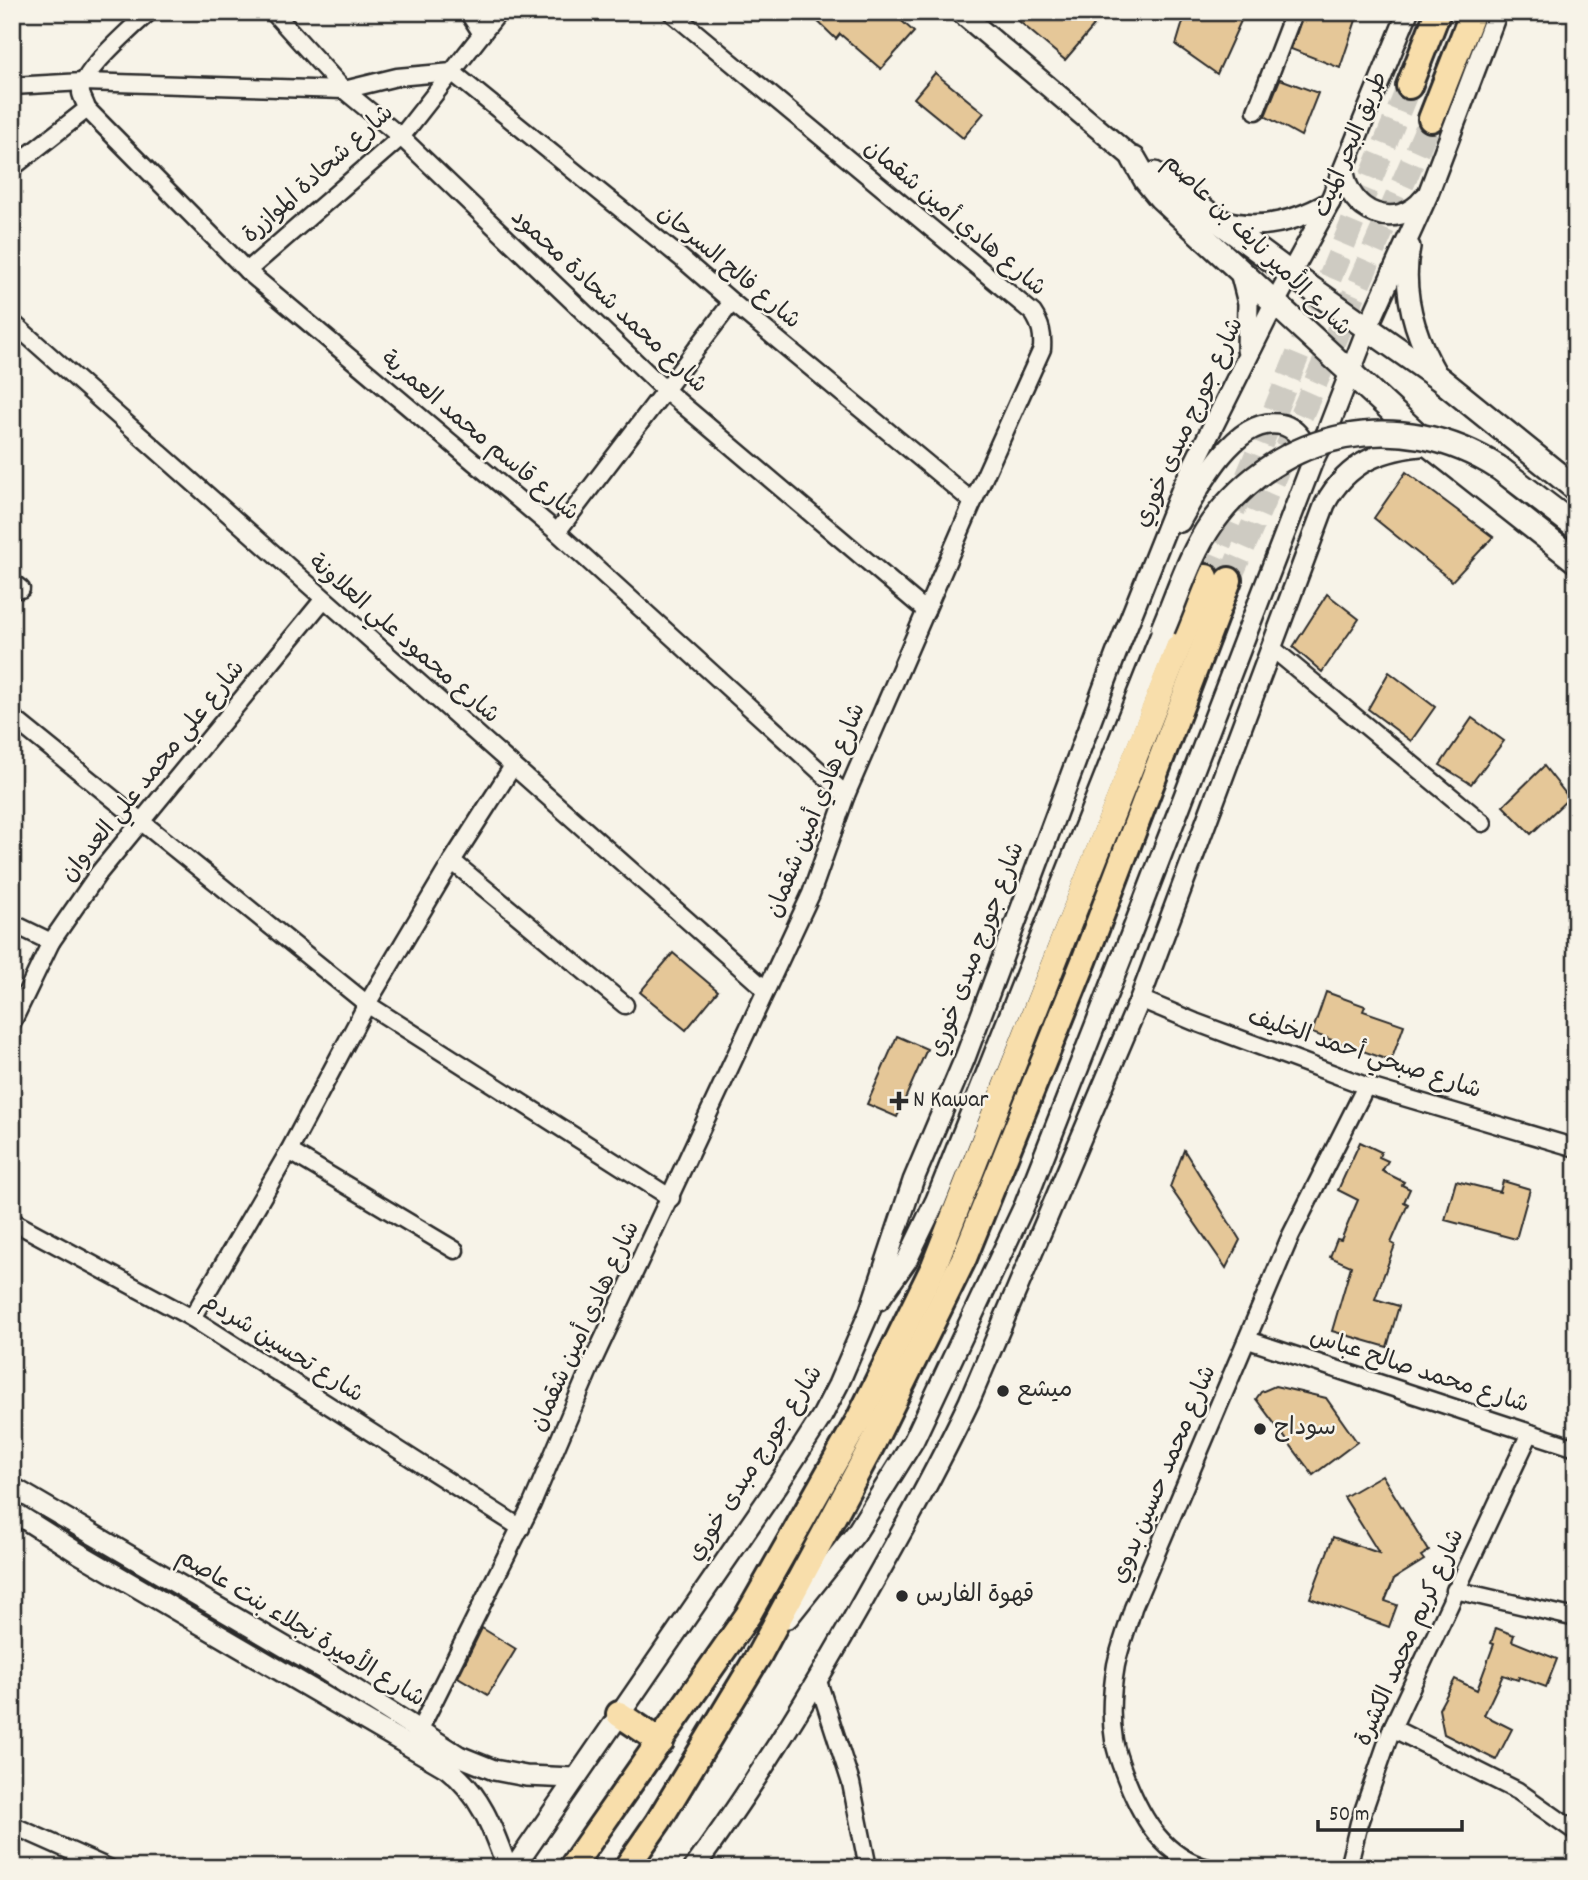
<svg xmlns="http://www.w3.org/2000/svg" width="1588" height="1880" font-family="Dekko,'Playpen Sans Arabic',sans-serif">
	<rect width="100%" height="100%" fill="#f7f3e8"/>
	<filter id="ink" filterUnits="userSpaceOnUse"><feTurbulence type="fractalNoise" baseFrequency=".0143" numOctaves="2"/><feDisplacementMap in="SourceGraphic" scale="14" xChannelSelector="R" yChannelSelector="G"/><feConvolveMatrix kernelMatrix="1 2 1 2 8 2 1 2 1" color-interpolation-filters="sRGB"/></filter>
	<g filter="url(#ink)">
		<g fill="#e5c798" stroke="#2b2b2b" stroke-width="2">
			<polygon points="808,12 892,12 914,32 881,69 840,34 836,39"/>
			<polygon points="1008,12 1078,12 1094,26 1065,60"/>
			<polygon points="1186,12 1245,12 1217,74 1176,45"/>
			<polygon points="1304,12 1334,12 1356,20 1340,68 1291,49"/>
			<polygon points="935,73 984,113 963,138 914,98"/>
			<polygon points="1280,79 1318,93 1301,136 1265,116"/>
			<polygon points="1406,472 1493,537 1452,581 1374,518"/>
			<polygon points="1327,594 1359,619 1322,672 1293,647"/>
			<polygon points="1389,672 1435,707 1411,741 1368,709"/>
			<polygon points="1472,718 1504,741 1471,784 1440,765"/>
			<polygon points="1544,766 1569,798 1531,834 1503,806"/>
			<polygon points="673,953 718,991 686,1030 640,992"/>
			<polygon points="1326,992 1365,1006 1363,1011 1404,1025 1391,1061 1312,1033"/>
			<polygon points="897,1036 927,1049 897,1117 867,1104"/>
			<polygon points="1360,1142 1381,1152 1379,1157 1388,1161 1382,1171 1404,1182 1402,1185 1410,1189 1404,1202 1408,1204 1391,1243 1395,1245 1375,1299 1399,1306 1387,1347 1332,1331 1351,1266 1330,1257 1337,1239 1341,1240 1358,1200 1338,1190"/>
			<polygon points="1184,1150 1240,1240 1226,1268 1170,1187"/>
			<polygon points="1456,1181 1500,1192 1503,1181 1530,1189 1516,1239 1445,1220"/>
			<polygon points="1275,1386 1326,1398 1357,1442 1313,1475 1256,1399 1261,1392"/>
			<polygon points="1382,1475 1429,1551 1421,1556 1424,1560 1394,1579 1385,1601 1397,1605 1389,1627 1310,1598 1333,1537 1379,1553 1344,1497"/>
			<polygon points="482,1628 516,1649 488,1695 458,1677"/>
			<polygon points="1496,1628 1514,1635 1512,1641 1557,1659 1546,1687 1519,1677 1518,1680 1503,1675 1484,1715 1512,1729 1496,1760 1444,1734 1439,1709 1455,1679 1477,1690 1494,1644 1491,1643"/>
		</g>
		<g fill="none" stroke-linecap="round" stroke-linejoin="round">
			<g stroke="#cecbc2" stroke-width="24" stroke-dasharray="24 12" stroke-linecap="butt">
				<polyline points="1206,577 1409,86"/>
				<polyline points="1229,580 1431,119"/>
			</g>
			<defs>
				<g id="minor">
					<polyline points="273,12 344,90 401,137 664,389 926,611"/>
					<polyline points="468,12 482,34"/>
					<polyline points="12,86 83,82 344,90 397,77 452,72 680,257 732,302 973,502"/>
					<polyline points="87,109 247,271 557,532 846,795"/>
					<polyline points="1256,111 1294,12"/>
					<path d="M12 168 87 109C86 104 82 98 81 93 78 74 134 26 149 12"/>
					<polyline points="247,271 401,137 499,12"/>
					<polyline points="12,322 766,990"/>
					<polyline points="557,532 732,302"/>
					<polyline points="12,582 21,589"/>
					<polyline points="1272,648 1483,823"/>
					<polyline points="12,717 367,1004 671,1198"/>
					<polyline points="452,861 625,1005"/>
					<polyline points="12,923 51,942 98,874 323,600"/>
					<polyline points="1140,999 1195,1022 1366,1086 1576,1148"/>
					<polyline points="12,1023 51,942"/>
					<polyline points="289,1151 455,1250"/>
					<polyline points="12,1221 192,1318 521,1528"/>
					<polyline points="192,1318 289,1151 367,1004 452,861 513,766"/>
					<polyline points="1248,1340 1576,1448"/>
					<polyline points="1455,1590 1576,1618"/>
					<polyline points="818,1681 851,1783 868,1868"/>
					<polyline points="1392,1728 1518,1791 1576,1832"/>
					<path d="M415 1739 532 1504 592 1363 811 894 846 795 973 502 1042 349C1043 334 1041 325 1033 313L671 12"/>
					<polyline points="12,1825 109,1868"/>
					<path d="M1208 1868C1164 1857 1143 1820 1127 1781 1122 1768 1116 1754 1114 1740 1110 1717 1112 1688 1116 1665 1120 1646 1128 1626 1133 1608L1291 1235 1366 1086"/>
					<polyline points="1348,1868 1359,1823 1392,1728 1530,1433"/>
				</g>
				<g id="tertiary">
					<polyline points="960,12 1134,159"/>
					<path d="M1344 171C1348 212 1396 233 1424 198"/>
					<path d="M1218 219C1257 232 1295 222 1330 202"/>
					<path d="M1410 247C1401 293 1416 339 1439 378"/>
					<polyline points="1239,268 1248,303 1247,350"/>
					<path d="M1180 522C1198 489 1234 418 1278 424 1297 426 1307 445 1311 462"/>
					<polyline points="879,1300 907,1260 936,1200 1163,629"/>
					<polyline points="12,1487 323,1669 459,1756 494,1770 526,1776 574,1778"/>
					<path d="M12 1511 75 1551 447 1768C481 1794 493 1829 507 1868"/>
					<polyline points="788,1618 856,1533 914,1440 1025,1204 1131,934 1312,463 1327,432 1367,329 1428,194 1497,12"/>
					<polyline points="514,1868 777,1486 822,1416 838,1385 869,1313 913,1181 965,1058 1116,654 1183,486 1274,304 1330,202 1408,12"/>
					<path d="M694 1868C760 1778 818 1682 872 1585 906 1525 939 1465 969 1402L1140 999 1325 504C1348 461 1383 449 1429 445"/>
				</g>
				<g id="secondary">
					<polyline points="1134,159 1146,180 1160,197 1429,445 1576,561"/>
					<polyline points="1155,174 1292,275 1440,379 1576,489"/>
					<polyline points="1499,468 1576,527"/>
				</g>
				<g id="primary">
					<polyline points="1409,86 1438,12"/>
					<polyline points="1431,119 1473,12"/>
					<polyline points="619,1714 661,1742"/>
					<polyline points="571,1868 748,1615 859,1419 934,1266 1206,577"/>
					<polyline points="626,1868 658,1822 759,1655 872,1445 964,1258 1084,961 1229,580"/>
				</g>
			</defs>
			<use href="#minor" stroke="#2b2b2b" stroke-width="21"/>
			<use href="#tertiary" stroke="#2b2b2b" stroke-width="24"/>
			<use href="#secondary" stroke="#2b2b2b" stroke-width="28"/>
			<use href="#primary" stroke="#2b2b2b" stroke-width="30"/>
			<use href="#minor" stroke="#f7f3e8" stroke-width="16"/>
			<use href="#tertiary" stroke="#f7f3e8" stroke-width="19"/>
			<use href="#secondary" stroke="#f7f3e8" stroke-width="23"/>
			<use href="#primary" stroke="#f8deab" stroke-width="24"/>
			<defs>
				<path id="secondary-bridge" d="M1163 629C1178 594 1190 554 1212 523 1280 429 1401 405 1499 468"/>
			</defs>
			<use href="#secondary-bridge" stroke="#2b2b2b" stroke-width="28" stroke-linecap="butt"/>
			<use href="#secondary-bridge" stroke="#f7f3e8" stroke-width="23"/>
		</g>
	</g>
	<g fill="#2b2b2b" stroke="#f7f3e8" stroke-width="2.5">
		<path d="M895.5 1090.5h7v7h7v7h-7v7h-7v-7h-7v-7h7z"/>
		<circle cx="1003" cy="1391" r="7"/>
		<circle cx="1260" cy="1429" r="7"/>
		<circle cx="902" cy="1596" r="7"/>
	</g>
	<g text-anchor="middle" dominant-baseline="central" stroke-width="5" stroke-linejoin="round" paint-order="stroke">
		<g font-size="24" fill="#2b2b2b" stroke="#f7f3e8">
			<text transform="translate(1352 145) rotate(-67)">طريق البحر الميت</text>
			<text transform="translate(319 175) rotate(-42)">شارع شحادة الموازرة</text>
			<text transform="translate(954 219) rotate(40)">شارع هادي أمين شقمان</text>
			<text transform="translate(1256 246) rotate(44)">شارع الأمير نايف بن عاصم</text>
			<text transform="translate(728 268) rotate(40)">شارع فالح السرحان</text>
			<text transform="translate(608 302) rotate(43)">شارع محمد شحادة محمود</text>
			<text transform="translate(1190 423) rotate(-65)">شارع جورج مبدى خوري</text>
			<text transform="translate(479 437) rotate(40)">شارع قاسم محمد العمرية</text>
			<text transform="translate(403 640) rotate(41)">شارع محمود علي العلاونة</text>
			<text transform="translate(154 772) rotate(-51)">شارع علي محمد علي العدوان</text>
			<text transform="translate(817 811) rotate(-68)">شارع هادي أمين شقمان</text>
			<text transform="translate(978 950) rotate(-69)">شارع جورج مبدى خوري</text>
			<text transform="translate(1364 1055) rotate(18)">شارع صبحي أحمد الخليف</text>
			<text transform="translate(586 1327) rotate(-65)">شارع هادي أمين شقمان</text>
			<text transform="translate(282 1349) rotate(32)">شارع تحسين شردم</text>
			<text transform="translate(1419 1372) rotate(18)">شارع محمد صالح عباس</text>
			<text transform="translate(756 1464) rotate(-57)">شارع جورج مبدى خوري</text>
			<text transform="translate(1165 1475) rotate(-67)">شارع محمد حسين بدوي</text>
			<text transform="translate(300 1629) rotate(31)">شارع الأميرة نجلاء بنت عاصم</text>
			<text transform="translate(1411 1638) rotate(-66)">شارع كريم محمد الكشرة</text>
		</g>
		<g font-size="24" fill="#2b2b2b" stroke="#f7f3e8" text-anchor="start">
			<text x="913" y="1101">N Kawar</text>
			<text x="1017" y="1391">ميشع</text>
			<text x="1274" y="1429">سوداح</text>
			<text x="916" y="1596">قهوة الفارس</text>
		</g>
	</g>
	<rect width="1588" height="1880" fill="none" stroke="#f7f3e8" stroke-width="42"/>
	<rect x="21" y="21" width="1546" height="1838" fill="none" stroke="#2b2b2b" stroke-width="2.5" filter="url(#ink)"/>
	<path d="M1318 1820v10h144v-10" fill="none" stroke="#2b2b2b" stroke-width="3.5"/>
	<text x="1329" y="1820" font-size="21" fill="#2b2b2b" stroke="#f7f3e8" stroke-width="5" paint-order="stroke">50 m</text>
</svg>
